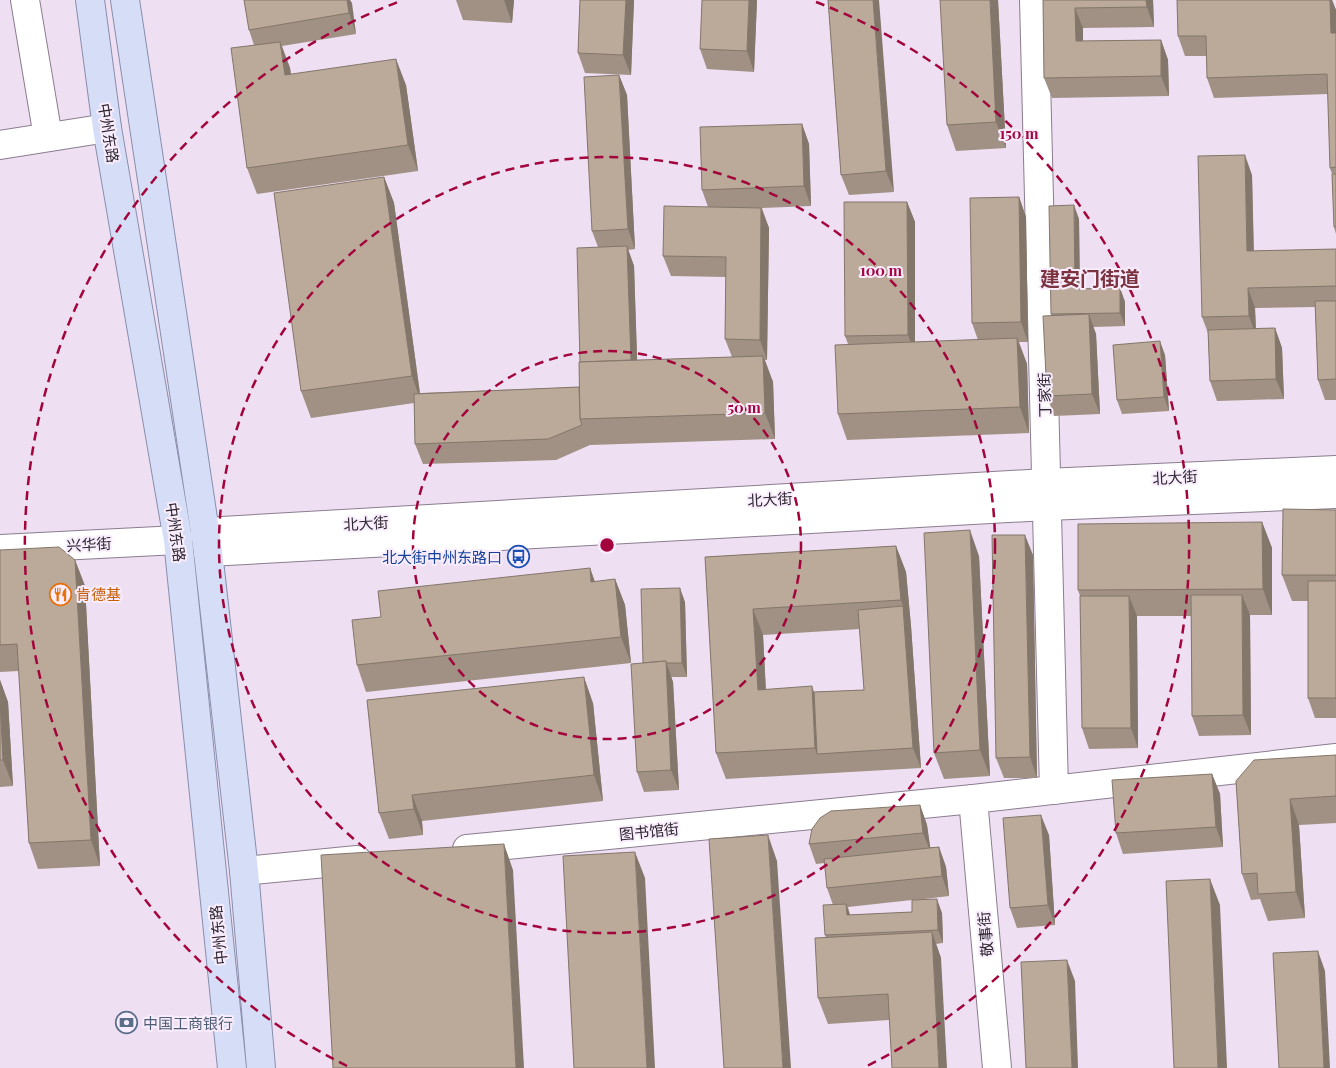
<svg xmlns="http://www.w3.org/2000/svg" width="1336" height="1068" font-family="'Playfair Display','Noto Sans SC',serif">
	<rect width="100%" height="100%" fill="#eedff3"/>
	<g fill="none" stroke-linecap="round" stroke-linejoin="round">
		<defs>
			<g id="minor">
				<polyline points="25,0 48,137"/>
				<polyline points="1034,0 1054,790"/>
				<polyline points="0,145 107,128"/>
				<polyline points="205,532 1046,483 1336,470"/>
				<polyline points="0,549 178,540"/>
				<polyline points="208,552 1047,506 1336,494"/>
				<polyline points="973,799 997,1068"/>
				<polyline points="467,849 973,799 1336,758"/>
				<polyline points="244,871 357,860"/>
			</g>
			<g id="major">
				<polyline points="90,0 107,128 178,540 232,1068"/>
				<polyline points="125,0 208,552 244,871 261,1068"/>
			</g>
		</defs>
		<use href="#minor" stroke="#8b7d8f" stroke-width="30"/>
		<use href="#major" stroke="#898eac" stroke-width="30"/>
		<use href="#minor" stroke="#fff" stroke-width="28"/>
		<use href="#major" stroke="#d6ddf6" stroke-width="28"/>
	</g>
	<g fill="#a19184" fill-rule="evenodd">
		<polygon points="244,0 350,0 356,34 282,46 290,68 291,74 406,85 418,171 257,194 247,168 254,45 249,30"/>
		<polygon points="456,0 514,0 512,23 463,20"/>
		<polygon points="580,0 634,0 631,75 585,73 578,53"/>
		<polygon points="757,0 754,72 707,69 700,49"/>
		<polygon points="828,0 894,192 849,195 841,175"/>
		<polygon points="998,0 1006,148 956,151 947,125"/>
		<polygon points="1043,0 1153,0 1154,27 1083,28 1083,41 1161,40 1168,60 1169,96 1052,98 1044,78"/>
		<polygon points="1177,0 1332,0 1336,10 1336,234 1334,227 1332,174 1330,168 1328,94 1214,98 1207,78 1207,56 1185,56 1178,36"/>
		<polygon points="619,75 627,95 635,249 628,250 634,266 637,360 732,357 725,339 726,277 671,276 663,256 708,207 702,190 802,124 809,144 811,206 762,208 769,228 767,360 765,360 773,382 775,439 590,445 556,460 423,464 415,444 414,403 311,418 301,391 384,177 394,203 420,393 579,387 580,362 598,247 592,231"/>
		<polygon points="1252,175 1254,251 1336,249 1336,400 1325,400 1318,380 1315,307 1255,308 1256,329 1275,328 1282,348 1284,399 1217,401 1210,381 1208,333 1202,317"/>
		<polygon points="1019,197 1026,217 1028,342 1019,342 1027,364 1029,433 847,440 838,414 848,344 845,336 907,202 915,222 915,342 978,340 972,323"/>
		<polygon points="1079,219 1080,289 1120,288 1125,302 1125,326 1093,327 1096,334 1100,414 1054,416 1047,396 1051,314"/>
		<polygon points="1165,355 1169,411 1122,414 1117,400"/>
		<polygon points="1336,510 1336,718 1315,718 1308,698 1308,601 1292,601 1282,575"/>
		<polygon points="1262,522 1272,548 1272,615 1250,615 1251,735 1199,736 1192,716 1191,616 1137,616 1138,748 1089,749 1082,728 1080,596 1078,590"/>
		<path d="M896 546 906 572 911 626 921 768 726 779 716 753 705 557ZM860 629 864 690 814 692 766 689 763 635Z"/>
		<polygon points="0,550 75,560 85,586 100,866 38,869 29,843 19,671 0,672"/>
		<polygon points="1033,555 1037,778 1004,778 996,758"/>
		<polygon points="979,556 990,776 944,779 934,753"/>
		<polygon points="590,568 595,582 615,579 625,605 631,663 366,692 357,665 381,617"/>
		<polygon points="685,602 687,677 671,677 673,682 679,790 644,792 637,772 643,663"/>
		<polygon points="0,680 8,702 13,786 0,787"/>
		<polygon points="367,700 593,703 603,801 422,821 423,835 389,839 379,813"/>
		<polygon points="1336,755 1336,823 1299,825 1305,918 1268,921 1260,899 1251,900 1242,874 1236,781"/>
		<polygon points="1212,774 1220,794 1223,847 1123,854 1116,833"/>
		<path d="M920 805 927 825 930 847H939L946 867 949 896 916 900 942 913 943 943 936 944 941 958 889 1020 828 1024 818 998 826 938 825 935 833 905 827 888 825 863 816 864 809 844ZM912 900V912L850 915 848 907Z"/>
		<polygon points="1049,835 1055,925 1017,928 1010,908"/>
	</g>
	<g fill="#83766b">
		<polygon points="347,0 350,0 352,3 356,34 349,13"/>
		<polygon points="504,0 514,0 512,23"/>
		<polygon points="626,0 634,0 631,75 623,55"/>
		<polygon points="749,0 757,0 754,72 747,51"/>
		<polygon points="873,0 879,0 894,192 886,171"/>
		<polygon points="990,0 998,0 1006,148 996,122"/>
		<polygon points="1146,0 1153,0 1154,27 1147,7"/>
		<polygon points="1330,0 1332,0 1336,10 1336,48 1331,33"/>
		<polygon points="1075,8 1083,28 1083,61 1076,41"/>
		<polygon points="1161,40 1168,60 1169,96 1161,76"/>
		<polygon points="280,42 290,68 294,101 285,75"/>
		<polygon points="396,59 406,85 418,171 408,145"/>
		<polygon points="619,75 627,95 635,249 628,229"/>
		<polygon points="802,124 809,144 811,206 804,186"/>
		<polygon points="1245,155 1252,175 1254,271 1247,251"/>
		<polygon points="384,177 394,203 421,402 412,376"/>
		<polygon points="1019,197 1026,217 1028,342 1021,322"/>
		<polygon points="907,202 915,222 915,356 908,335"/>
		<polygon points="1074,205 1079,219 1080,302 1075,289"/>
		<polygon points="761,208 769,228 767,360 760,340"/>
		<polygon points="627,246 634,266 638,386 631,366"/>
		<polygon points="1120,288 1125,302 1125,326 1120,313"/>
		<polygon points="1248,288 1255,308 1256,336 1249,316"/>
		<polygon points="1089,314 1096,334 1100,414 1092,394"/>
		<polygon points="1275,328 1282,348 1284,399 1276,379"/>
		<polygon points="1017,338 1027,364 1029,433 1020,407"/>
		<polygon points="1160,341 1165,355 1169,411 1164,397"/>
		<polygon points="763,356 773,382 775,439 765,413"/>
		<polygon points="1262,522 1272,548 1272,615 1263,589"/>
		<polygon points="970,530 979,556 990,776 980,750"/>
		<polygon points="1025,535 1033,555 1037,778 1030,757"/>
		<polygon points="896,546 906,572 911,626 921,768 913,748 903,606 901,600"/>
		<polygon points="75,560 85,586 100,866 91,840"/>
		<polygon points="590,568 599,594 591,582"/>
		<polygon points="615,579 625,605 631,663 621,637"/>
		<polygon points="680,588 685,602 687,677 682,663"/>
		<polygon points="1242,595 1250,615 1251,735 1243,715"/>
		<polygon points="1129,596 1137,616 1138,748 1131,728"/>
		<polygon points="753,609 763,635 767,716 758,690"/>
		<polygon points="666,661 673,682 679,790 671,770"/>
		<polygon points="584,677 593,703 603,801 594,775"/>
		<polygon points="0,680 8,702 13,786 3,760 0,699"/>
		<polygon points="812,686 821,713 817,754 815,748"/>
		<polygon points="1212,774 1220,794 1223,847 1216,827"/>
		<polygon points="412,795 422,821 423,835 414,809"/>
		<polygon points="1290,799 1299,825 1305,918 1296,892"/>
		<polygon points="920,805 927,825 931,853 923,833"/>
		<polygon points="1041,815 1049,835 1055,925 1048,905"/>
		<polygon points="768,835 777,861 791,1068 783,1068"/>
		<polygon points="504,844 513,870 524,1068 516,1068"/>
		<polygon points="939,847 946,867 949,896 942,876"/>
		<polygon points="635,852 645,878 655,1068 647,1068"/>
		<polygon points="1210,879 1220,905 1227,1068 1218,1068"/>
		<polygon points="937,899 942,913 943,943 938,930"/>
		<polygon points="846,904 851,918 847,915"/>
		<polygon points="932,932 941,958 947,1068 939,1068"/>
		<polygon points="1318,951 1325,971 1330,1068 1324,1068"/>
		<polygon points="1067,960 1075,981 1078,1068 1072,1068"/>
	</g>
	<g fill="#bba999" stroke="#83766b">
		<polygon points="244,0 347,0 349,13 249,30"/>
		<polygon points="580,0 626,0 623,55 578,53"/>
		<polygon points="702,0 749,0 747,51 700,49"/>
		<polygon points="828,0 873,0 886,171 841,175"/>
		<polygon points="940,0 990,0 996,122 947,125"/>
		<polygon points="1043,0 1146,0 1147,7 1075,8 1076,41 1161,40 1161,76 1044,78"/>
		<polygon points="1177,0 1330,0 1331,33 1336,33 1336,167 1330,168 1327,74 1207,78 1206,36 1178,36"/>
		<polygon points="280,42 285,75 396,59 408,145 247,168 231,48"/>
		<polygon points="619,75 628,229 592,231 584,77"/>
		<polygon points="802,124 804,186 702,190 700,127"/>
		<polygon points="1245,155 1247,251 1336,249 1336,286 1248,288 1249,316 1202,317 1198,156"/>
		<polygon points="1332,174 1336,174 1336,227 1334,227"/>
		<polygon points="384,177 412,376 301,391 274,193"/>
		<polygon points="1019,197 1021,322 972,323 970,198"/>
		<polygon points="844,202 907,202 908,335 845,336"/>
		<polygon points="1074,205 1075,289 1120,288 1120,313 1051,314 1049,206"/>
		<polygon points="664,206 761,208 760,340 725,339 726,257 663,256"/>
		<polygon points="627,246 631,360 580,362 577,248"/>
		<polygon points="1315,301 1336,301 1336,379 1318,380"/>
		<polygon points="1089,314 1092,394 1047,396 1043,316"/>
		<polygon points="1275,328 1276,379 1210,381 1208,330"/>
		<polygon points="1017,338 1020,407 838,414 835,345"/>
		<polygon points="1160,341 1164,397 1117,400 1113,345"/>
		<polygon points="763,356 765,413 580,419 579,362"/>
		<polygon points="579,387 580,419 582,425 548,439 415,444 414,394"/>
		<polygon points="1283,509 1336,510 1336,575 1282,575"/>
		<polygon points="1262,522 1263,589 1078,590 1078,524"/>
		<polygon points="970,530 980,750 934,753 924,533"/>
		<polygon points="992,535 1025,535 1030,757 996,758"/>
		<polygon points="896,546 901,600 753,609 758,690 812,686 815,748 716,753 705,557"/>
		<polygon points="59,547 75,560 91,840 29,843 17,644 0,645 0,550"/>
		<polygon points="590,568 591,582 615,579 621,637 357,665 352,620 381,617 378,591"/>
		<rect x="1308" y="581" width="28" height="117"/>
		<polygon points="680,588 682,663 666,663 666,661 643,663 641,589"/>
		<polygon points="1191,595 1242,595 1243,715 1192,716"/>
		<polygon points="1080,596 1129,596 1131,728 1082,728"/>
		<polygon points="903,606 913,748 817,754 814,692 864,690 858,610"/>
		<polygon points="666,661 671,770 637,772 631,664"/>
		<polygon points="584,677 594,775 412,795 414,809 379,813 367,700"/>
		<polygon points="0,699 3,760 0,760"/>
		<polygon points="1336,755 1336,796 1290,799 1296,892 1258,894 1257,873 1242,874 1236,781 1254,760"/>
		<polygon points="1212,774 1216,827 1116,833 1112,780"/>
		<polygon points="920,805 923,833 809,844 812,829 820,818 831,811"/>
		<polygon points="1041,815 1048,905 1010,908 1003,818"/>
		<polygon points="768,835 783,1068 724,1068 709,839"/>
		<polygon points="504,844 516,1068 333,1068 321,855"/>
		<polygon points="939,847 942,876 827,888 824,859"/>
		<polygon points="635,852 647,1068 574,1068 563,856"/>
		<polygon points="1210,879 1218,1068 1174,1068 1166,881"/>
		<polygon points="937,899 938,930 825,935 823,905 846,904 847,915 912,912 912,900"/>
		<polygon points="932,932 939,1068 892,1068 888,994 818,998 815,938"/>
		<polygon points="1318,951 1324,1068 1279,1068 1273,953"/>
		<polygon points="1067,960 1072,1068 1026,1068 1021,962"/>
	</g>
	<g fill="none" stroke="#a2043b" stroke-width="2.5" stroke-dasharray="9 6">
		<circle cx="607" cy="545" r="194"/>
		<circle cx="607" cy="545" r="388"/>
		<path d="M347 1066A582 582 0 0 1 398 2M816 2A582 582 0 0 1 867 1066"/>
	</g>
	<defs>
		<symbol id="bus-ring" viewBox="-11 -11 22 22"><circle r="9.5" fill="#f9edfd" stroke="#1a4fb4" stroke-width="1.5"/><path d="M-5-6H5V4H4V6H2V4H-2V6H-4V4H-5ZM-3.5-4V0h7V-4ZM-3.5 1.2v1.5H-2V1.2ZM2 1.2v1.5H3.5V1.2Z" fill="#1a4fb4"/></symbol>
		<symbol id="restaurant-ring" viewBox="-11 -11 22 22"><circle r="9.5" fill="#f9edfd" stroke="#e8710a" stroke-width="1.5"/><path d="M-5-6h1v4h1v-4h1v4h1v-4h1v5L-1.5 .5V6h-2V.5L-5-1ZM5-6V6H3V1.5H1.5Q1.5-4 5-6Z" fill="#e8710a"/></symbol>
		<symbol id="bank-ring" viewBox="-11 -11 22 22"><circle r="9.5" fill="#f9edfd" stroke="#5c6f8a" stroke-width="1.5"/><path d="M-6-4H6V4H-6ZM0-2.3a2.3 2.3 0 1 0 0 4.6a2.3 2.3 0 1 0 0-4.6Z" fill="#5c6f8a"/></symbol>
	</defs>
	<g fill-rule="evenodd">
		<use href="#bus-ring" x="506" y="544" width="25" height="25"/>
		<use href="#restaurant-ring" x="48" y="582" width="25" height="25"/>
		<use href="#bank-ring" x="114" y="1010" width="25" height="25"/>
	</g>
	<g text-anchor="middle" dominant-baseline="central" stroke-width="4" stroke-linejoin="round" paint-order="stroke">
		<g font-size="15" fill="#2c262e" stroke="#f9edfd">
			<text transform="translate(109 133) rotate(81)">中州东路</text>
			<text transform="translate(1044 395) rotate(-91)">丁家街</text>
			<text transform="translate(1175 477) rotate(-3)">北大街</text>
			<text transform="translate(770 499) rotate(-3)">北大街</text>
			<text transform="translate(366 523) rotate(-3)">北大街</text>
			<text transform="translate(176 532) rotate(82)">中州东路</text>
			<text transform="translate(89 544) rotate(-3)">兴华街</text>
			<text transform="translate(649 831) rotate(-6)">图书馆街</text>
			<text transform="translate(985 934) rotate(-95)">敬事街</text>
			<text transform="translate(218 935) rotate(-96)">中州东路</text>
		</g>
		<g font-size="15" fill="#164399" stroke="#f9edfd" text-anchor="end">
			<text x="502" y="557">北大街中州东路口</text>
		</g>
		<g font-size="15" fill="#c56008" stroke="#f9edfd" text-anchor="start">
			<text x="76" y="594">肯德基</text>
		</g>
		<g font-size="15" fill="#4e5e75" stroke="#f9edfd" text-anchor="start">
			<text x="143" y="1023">中国工商银行</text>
		</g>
		<g font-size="20" font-weight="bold" fill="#7b333f" stroke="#f9edfd">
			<text x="1090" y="277">建安门街道</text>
		</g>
	</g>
	<circle cx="607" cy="545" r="8" fill="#a2043b" stroke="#f9edfd" stroke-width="2.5"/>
	<g font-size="15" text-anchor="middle" font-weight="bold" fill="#a2043b" stroke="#f9edfd" stroke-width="4" stroke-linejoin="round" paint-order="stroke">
		<text x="1019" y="139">150 m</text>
		<text x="881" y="276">100 m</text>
		<text x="744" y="413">50 m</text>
	</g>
</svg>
